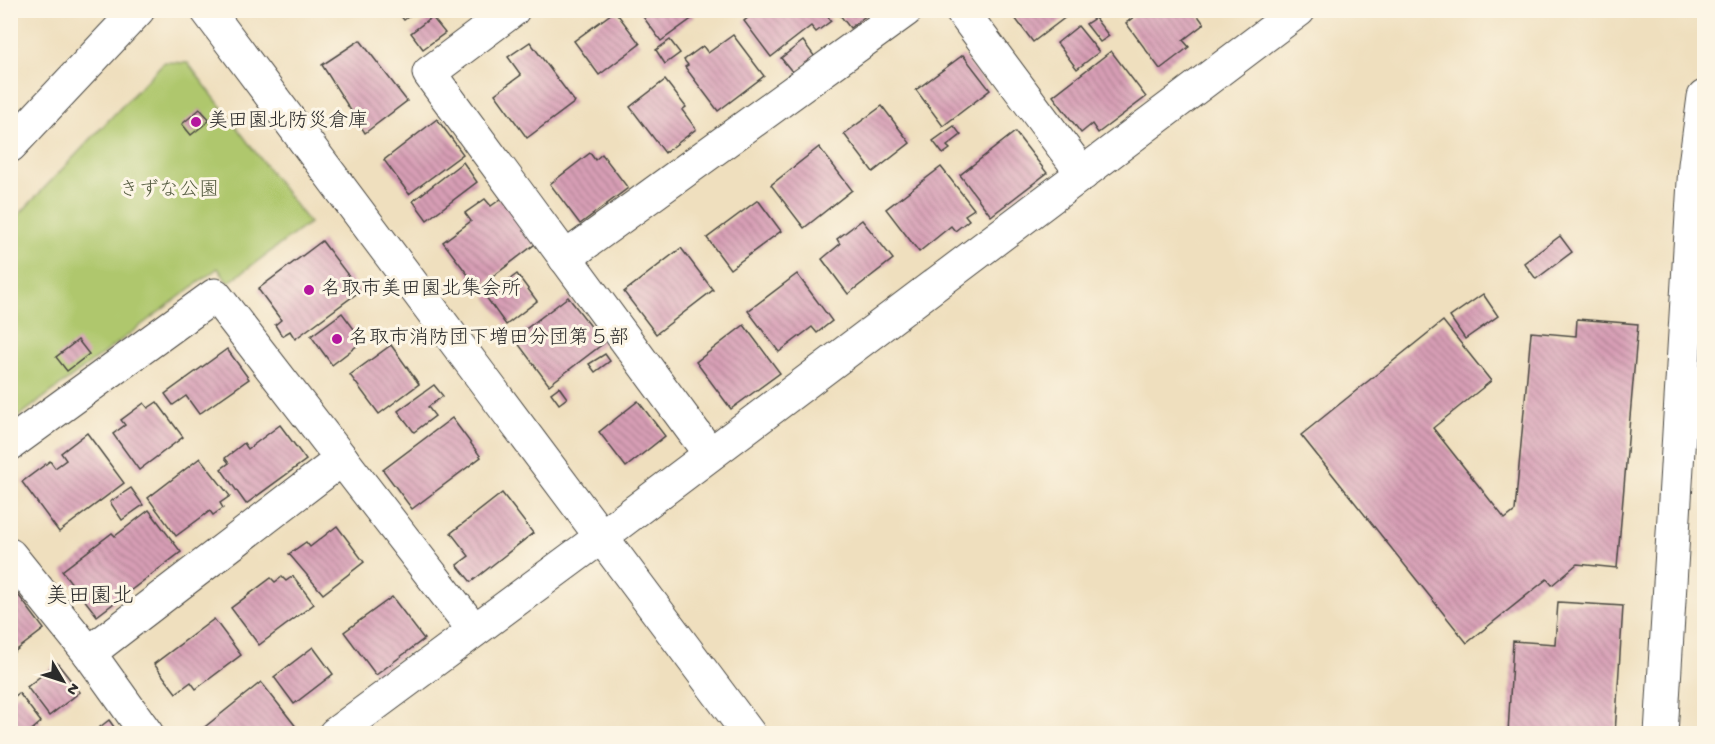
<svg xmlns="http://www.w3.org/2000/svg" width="1715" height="744" font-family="'Gochi Hand','Klee One',sans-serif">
	<defs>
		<pattern id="building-back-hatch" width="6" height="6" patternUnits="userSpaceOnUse" patternTransform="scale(1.5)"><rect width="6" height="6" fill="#d79eb5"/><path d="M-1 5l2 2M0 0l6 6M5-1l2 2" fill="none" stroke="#af8193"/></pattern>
	</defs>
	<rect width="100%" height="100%" fill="#fcf5e5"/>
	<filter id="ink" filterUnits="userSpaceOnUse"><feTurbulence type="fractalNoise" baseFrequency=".0167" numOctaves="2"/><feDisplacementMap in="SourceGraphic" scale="12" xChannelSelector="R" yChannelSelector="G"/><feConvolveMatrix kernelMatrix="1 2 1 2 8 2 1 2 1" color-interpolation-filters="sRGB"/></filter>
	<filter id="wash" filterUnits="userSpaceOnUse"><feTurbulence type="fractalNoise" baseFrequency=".008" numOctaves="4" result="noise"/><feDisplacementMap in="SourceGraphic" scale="24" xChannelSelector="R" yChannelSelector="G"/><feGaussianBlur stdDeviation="1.35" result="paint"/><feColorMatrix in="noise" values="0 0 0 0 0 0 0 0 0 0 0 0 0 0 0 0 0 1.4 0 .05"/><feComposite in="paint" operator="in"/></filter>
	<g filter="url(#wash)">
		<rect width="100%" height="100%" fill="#efdfbe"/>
		<polygon fill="#afc76d" stroke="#6d794c" stroke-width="1.5" points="164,62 188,63 309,223 228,283 218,268 11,422 10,224"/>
		<g id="blocks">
			<g fill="url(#building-back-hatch)">
				<polygon points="396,10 417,10 404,20"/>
				<polygon points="638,10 689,10 694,17 661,41"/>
				<polygon points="758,10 824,10 831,21 816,32 811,26 771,57 744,21"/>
				<polygon points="836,10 873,10 850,28"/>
				<polygon points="1009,10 1075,10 1033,42"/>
				<polygon points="1143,10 1194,10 1204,24 1183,40 1189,47 1160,69 1126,23"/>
				<polygon points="615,11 640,44 599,75 574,41"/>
				<polygon points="432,17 445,33 423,49 411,33"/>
				<polygon points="1095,18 1109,36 1100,42 1086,24"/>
				<polygon points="1078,26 1099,52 1077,69 1057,43"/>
				<polygon points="733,35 764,76 718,111 685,67 688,65 684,60 703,46 708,53"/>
				<polygon points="360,40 407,101 365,133 322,65"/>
				<polygon points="670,40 680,53 665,64 656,50"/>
				<polygon points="803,41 815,57 794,74 781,58"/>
				<polygon points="530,42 575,102 527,138 495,94 521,75 508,57"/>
				<polygon points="1111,51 1146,97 1098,133 1092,124 1081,133 1053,96"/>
				<polygon points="963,55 990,90 943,126 916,90"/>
				<polygon points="665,80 686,107 682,110 696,129 665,153 630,107"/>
				<polygon points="882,106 910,143 873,172 844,134"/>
				<polygon points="200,109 210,120 191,135 182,124"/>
				<polygon points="437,119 463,154 409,194 384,160"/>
				<polygon points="954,126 961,135 947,146 950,149 943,154 933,141"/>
				<polygon points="1015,132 1047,173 991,216 960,175"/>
				<polygon points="819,147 852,190 804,228 771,185"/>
				<polygon points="590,153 595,160 602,154 628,188 580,224 550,184"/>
				<polygon points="463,162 477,182 427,220 413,201"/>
				<polygon points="941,167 974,209 965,215 969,220 955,231 951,226 919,252 886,209"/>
				<polygon points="505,196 539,241 478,288 443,242 471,221 465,213 485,199 491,206"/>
				<polygon points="758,200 781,231 730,269 707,238"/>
				<polygon points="862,220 893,259 848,294 822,259 840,244 837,239"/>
				<polygon points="1560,236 1572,252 1536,279 1524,263"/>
				<polygon points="322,241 360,291 295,339 290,331 282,336 275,325 281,320 258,289"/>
				<polygon points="681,248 713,290 656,334 624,292"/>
				<polygon points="517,274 537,301 506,325 486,297"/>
				<polygon points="797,274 832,321 817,333 812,327 779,352 748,311"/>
				<polygon points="1483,294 1498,316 1465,339 1450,317"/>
				<polygon points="568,297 604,343 549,385 514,338"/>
				<polygon points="342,313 363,341 332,365 311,336"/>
				<polygon points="1577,319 1638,324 1617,568 1577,564 1552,585 1547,579 1467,643 1301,435 1443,321 1491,381 1433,428 1505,519 1515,511 1531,332 1576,336"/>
				<polygon points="744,325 780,373 731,409 696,362"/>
				<polygon points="78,340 89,354 67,371 56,357"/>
				<polygon points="391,345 419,384 379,414 350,375"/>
				<polygon points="227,349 249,379 199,414 186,396 173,405 165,394"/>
				<polygon points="605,354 610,361 595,372 589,364"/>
				<polygon points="434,385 443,396 428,407 435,416 414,432 398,411"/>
				<polygon points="559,387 567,398 559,404 551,393"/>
				<polygon points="638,401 665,436 626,467 599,432"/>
				<polygon points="157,402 183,437 139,470 113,434 125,425 121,420 144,403 148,408"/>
				<polygon points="452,418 481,457 412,509 383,470"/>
				<polygon points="280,425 306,460 246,504 221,469 229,463 225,458 244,443 248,449"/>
				<polygon points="87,433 124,483 59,532 22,482 50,461 55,468 66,460 61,453"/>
				<polygon points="200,458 230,496 220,503 223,508 213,515 210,511 176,536 148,498"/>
				<polygon points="131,488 143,505 122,520 110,502"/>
				<polygon points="502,493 533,533 471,582 457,565 469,556 451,533"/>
				<polygon points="149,510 181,552 97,616 62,571 112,533 115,536"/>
				<polygon points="337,526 364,562 323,594 289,554 306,542 310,547"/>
				<polygon points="293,576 314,604 259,645 231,608 271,578 275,582 282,577 286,581"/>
				<polygon points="16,592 44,629 10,655 10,596"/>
				<polygon points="392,597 424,639 376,675 344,632"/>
				<polygon points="1558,602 1623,606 1615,734 1508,734 1513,641 1555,644"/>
				<polygon points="214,619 241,655 196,689 191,682 176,693 154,664"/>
				<polygon points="313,647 333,674 294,704 274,677"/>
				<polygon points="57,663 80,692 49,716 27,687"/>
				<polygon points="261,682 297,728 290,734 196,734"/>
				<polygon points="19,693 41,722 27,734 10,734 10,700"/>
				<polygon points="109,720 119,734 91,734"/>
			</g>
		</g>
	</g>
	<g filter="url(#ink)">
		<use href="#blocks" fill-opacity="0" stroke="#484641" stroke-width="1.5"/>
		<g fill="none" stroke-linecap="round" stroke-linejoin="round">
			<defs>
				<g id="minor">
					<polyline points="207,10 749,734"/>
					<polyline points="513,10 429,73 710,454"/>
					<polyline points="961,10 1083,174"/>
					<polyline points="10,146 138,10"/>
					<polyline points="565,258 906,10"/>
					<polyline points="10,444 215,295 474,630"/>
					<polyline points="10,555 89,653"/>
					<polyline points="147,734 89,653 342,459"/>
					<polyline points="335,734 601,537 1299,10"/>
					<polyline points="1661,734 1695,165 1704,97"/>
				</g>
			</defs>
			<use href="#minor" stroke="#484641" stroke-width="35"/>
			<use href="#minor" stroke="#fff" stroke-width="33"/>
		</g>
	</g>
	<g fill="#b5179e" stroke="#fcf5e5" stroke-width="2">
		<circle cx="196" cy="122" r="6"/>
		<circle cx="309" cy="290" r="6"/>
		<circle cx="337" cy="339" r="6"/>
	</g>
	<g text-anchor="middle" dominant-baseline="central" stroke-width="6" stroke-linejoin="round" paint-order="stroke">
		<g font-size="20" fill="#2b2b2b" stroke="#fcf5e5" text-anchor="start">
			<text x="208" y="122">美田園北防災倉庫</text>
			<text x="321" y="290">名取市美田園北集会所</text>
			<text x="349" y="339">名取市消防団下増田分団第５部</text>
		</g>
		<g font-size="20" fill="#535a3f" stroke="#fcf5e5">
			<text x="169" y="191">きずな公園</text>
		</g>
		<g font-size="22" fill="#2b2b2b" stroke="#fcf5e5">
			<text x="90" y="598">美田園北</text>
		</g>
	</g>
	<rect width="1715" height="744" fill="none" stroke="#fcf5e5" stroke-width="36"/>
	<g transform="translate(63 681) rotate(129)" stroke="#fcf5e5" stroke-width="4.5" paint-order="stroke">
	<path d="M0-4.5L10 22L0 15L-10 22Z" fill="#2b2b2b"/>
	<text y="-9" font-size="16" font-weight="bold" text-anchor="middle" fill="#2b2b2b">N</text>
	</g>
</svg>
